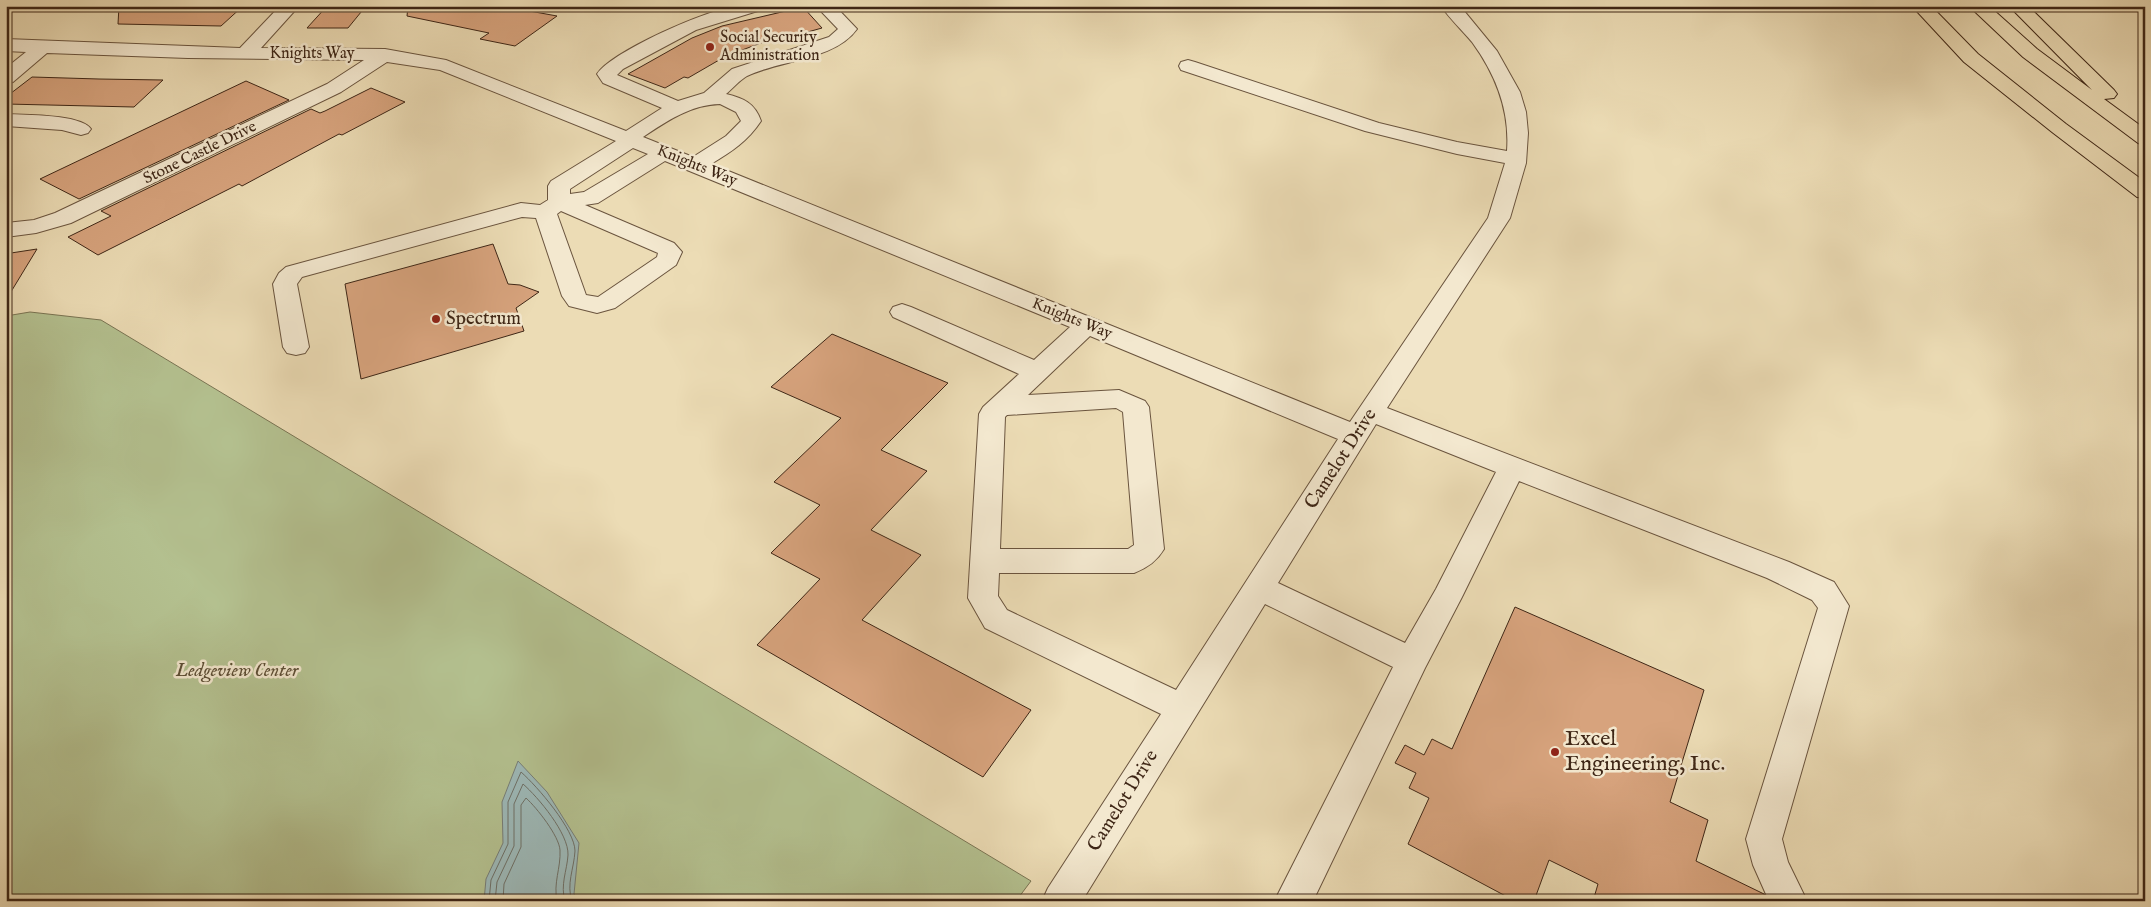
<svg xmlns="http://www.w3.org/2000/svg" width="2151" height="907" font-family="'IM FELL English',serif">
	<rect width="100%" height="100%" fill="#ecdcb5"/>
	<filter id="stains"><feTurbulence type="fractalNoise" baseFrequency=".004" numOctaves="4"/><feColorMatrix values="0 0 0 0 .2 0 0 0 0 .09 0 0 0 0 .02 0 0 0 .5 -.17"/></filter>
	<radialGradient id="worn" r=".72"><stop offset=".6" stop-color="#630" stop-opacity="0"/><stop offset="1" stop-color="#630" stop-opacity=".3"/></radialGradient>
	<polygon fill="#b4c190" stroke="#797453" points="30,312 101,320 1031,881 1016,901 6,901 6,316"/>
	<polygon fill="#9db9b8" stroke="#777e77" points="518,761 547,792 579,843 574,894 578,901 484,901 486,879 503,843 502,802"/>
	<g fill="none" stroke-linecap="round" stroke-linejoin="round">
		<g stroke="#6e7067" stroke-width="1">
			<path d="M489 901 491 880 508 844V802L521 772C537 786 575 830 575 851 574 869 566 884 572 901"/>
			<path d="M495 901 497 882 514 846V804L523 784C538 797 569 834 568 855 567 871 560 885 565 901"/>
			<path d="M503 901 504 884 521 847V805L526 798C537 808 559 836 560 850 561 868 553 883 557 901"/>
		</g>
	</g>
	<g fill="#d7a37d" stroke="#3e2616">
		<polygon points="119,6 243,6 221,26 118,24"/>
		<polygon points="327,6 366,6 348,28 307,28"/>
		<polygon points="408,6 502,6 557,16 515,46 480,39 489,33 407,16"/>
		<polygon points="803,7 822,28 779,40 777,37 726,56 688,78 684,77 665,88 628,74 692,38 722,26"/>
		<polygon points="32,77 99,79 163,80 134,107 6,104 6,97"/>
		<polygon points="246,81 289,100 79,199 40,179"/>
		<polygon points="371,88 405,102 342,135 339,134 242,186 239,184 98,255 68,237 111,216 101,211 311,109 320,113 325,111"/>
		<polygon points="493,244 508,284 520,285 539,292 516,308 524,331 361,379 345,284"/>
		<polygon points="37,249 6,300 6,261 11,253"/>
		<polygon points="832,334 948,383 881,450 927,471 871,530 921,555 862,620 1031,710 983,777 757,645 820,579 771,553 820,505 774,482 841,418 771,387"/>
		<polygon points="1515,607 1704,690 1670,802 1708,820 1696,861 1764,894 1767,901 1593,901 1598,884 1549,860 1534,901 1515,901 1408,844 1429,798 1409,788 1416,773 1395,763 1405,745 1424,755 1432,739 1452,749"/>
	</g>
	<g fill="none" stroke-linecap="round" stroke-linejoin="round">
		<defs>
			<g id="minor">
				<path d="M280 6H299L261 48 385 49 446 60 626 131 662 108 603 83 597 74C613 51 708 9 737 6 746 5 755 6 764 6L761 10 696 30 623 69 617 75 678 101 704 93 732 69 829 37 838 29 816 6H835L857 29C835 60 780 60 747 76 740 80 733 88 726 94 743 98 755 103 761 121 748 141 731 152 711 164L1350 422 1488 218 1505 163 1457 154 1365 131 1181 70 1179 66 1181 62 1188 60 1195 62 1379 123 1457 142 1507 151C1510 110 1496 75 1472 42 1462 30 1450 19 1441 6H1460L1497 51 1520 92 1526 112 1528 133 1526 163 1510 218 1387 408 1789 562 1834 582 1849 606 1782 839 1788 862 1807 901H1769L1753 865 1746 839 1818 608 1812 600 1767 578 1519 481 1462 597 1425 668 1313 901H1279L1277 896 1393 667 1265 604 1082 901H1042L1048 888 1161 714 985 628 968 598 979 414 983 407 1019 374 893 317 890 312 893 307 902 304 911 307 1034 360 1070 327 665 161 598 203 585 205 674 243 682 252 676 265 615 308 597 313 569 306 562 296 536 218 522 217 302 277 297 284 309 347 305 353 296 355 287 353 283 347 273 284 279 273 286 267 521 203 540 205 548 200V186L551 181 616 141 440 70 387 62 341 92 71 223 36 233 6 237V223L34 220 55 213 327 84 364 60 188 58 47 53 13 82 6 84V68L26 52 6 51V39L240 48ZM720 104 736 112 741 121 726 136 693 157 643 137C667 121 690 105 720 104ZM633 148 648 154 584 192 570 194V189ZM561 211 658 253 657 257 598 297 586 295 557 214ZM1090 336 1338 439 1176 690 1007 610 998 596 999 573H1134C1147 568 1157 561 1164 549L1149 407 1145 401 1119 390 1028 395ZM1116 408 1123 412 1134 545 1128 549H1000L1005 417 1007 415ZM1376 424 1496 472 1436 589 1405 643 1278 583Z"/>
				<path d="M6 114C25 115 81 114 91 129L88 133 81 135 62 130 6 126Z"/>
			</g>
			<g id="highway">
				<polygon points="1912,6 1931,6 1978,54 2066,124 2145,182 2145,198 2137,197 2052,132 1964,62"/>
				<polygon points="1969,6 1989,6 2037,49 2092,90 2009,6 2028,6 2114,90 2117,94 2114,98 2104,99 2145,129 2145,145 2138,143 2023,57"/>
			</g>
		</defs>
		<use href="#minor" stroke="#6a543e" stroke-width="2"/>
		<use href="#highway" stroke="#3e2616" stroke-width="2"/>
		<use href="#minor" fill="#f3e8cf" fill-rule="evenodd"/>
		<use href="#highway" fill="#ecdcb5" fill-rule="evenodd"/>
	</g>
	<g fill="#8f2418" stroke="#f3e8cf" stroke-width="2">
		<circle cx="710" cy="47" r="5"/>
		<circle cx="436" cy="319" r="5"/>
		<circle cx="1555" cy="752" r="5"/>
	</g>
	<g text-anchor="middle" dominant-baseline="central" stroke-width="5" stroke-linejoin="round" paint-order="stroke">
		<g font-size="16" fill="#3e2616" stroke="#f3e8cf" text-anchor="start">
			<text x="720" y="38">Social Security<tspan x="720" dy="18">Administration</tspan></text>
		</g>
		<g font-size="16" fill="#3e2616" stroke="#f3e8cf">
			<text x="312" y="54">Knights Way</text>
			<text transform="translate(200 153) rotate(-26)">Stone Castle Drive</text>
			<text transform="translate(697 166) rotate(22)">Knights Way</text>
			<text transform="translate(1072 319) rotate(22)">Knights Way</text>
		</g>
		<g font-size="19" fill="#3e2616" stroke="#f3e8cf" text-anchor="start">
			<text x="446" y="319">Spectrum</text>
		</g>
		<g font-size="19" fill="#3e2616" stroke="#f3e8cf">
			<text transform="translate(1341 459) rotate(-57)">Camelot Drive</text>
			<text transform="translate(1123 801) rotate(-58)">Camelot Drive</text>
		</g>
		<g font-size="19" font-style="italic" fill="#5c4d34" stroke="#f3e8cf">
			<text x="237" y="671">Ledgeview Center</text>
		</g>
		<g font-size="22" fill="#3e2616" stroke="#f3e8cf" text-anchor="start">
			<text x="1565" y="739">Excel<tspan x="1565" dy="25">Engineering, Inc.</tspan></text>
		</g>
	</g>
	<rect width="2151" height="907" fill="none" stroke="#ecdcb5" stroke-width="25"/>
	<rect x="8" y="8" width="2136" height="892" fill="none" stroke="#3e2616" stroke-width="2.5"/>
	<rect x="12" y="12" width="2126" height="882" fill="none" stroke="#3e2616"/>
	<rect width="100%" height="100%" filter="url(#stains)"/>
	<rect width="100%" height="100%" fill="url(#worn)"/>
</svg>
